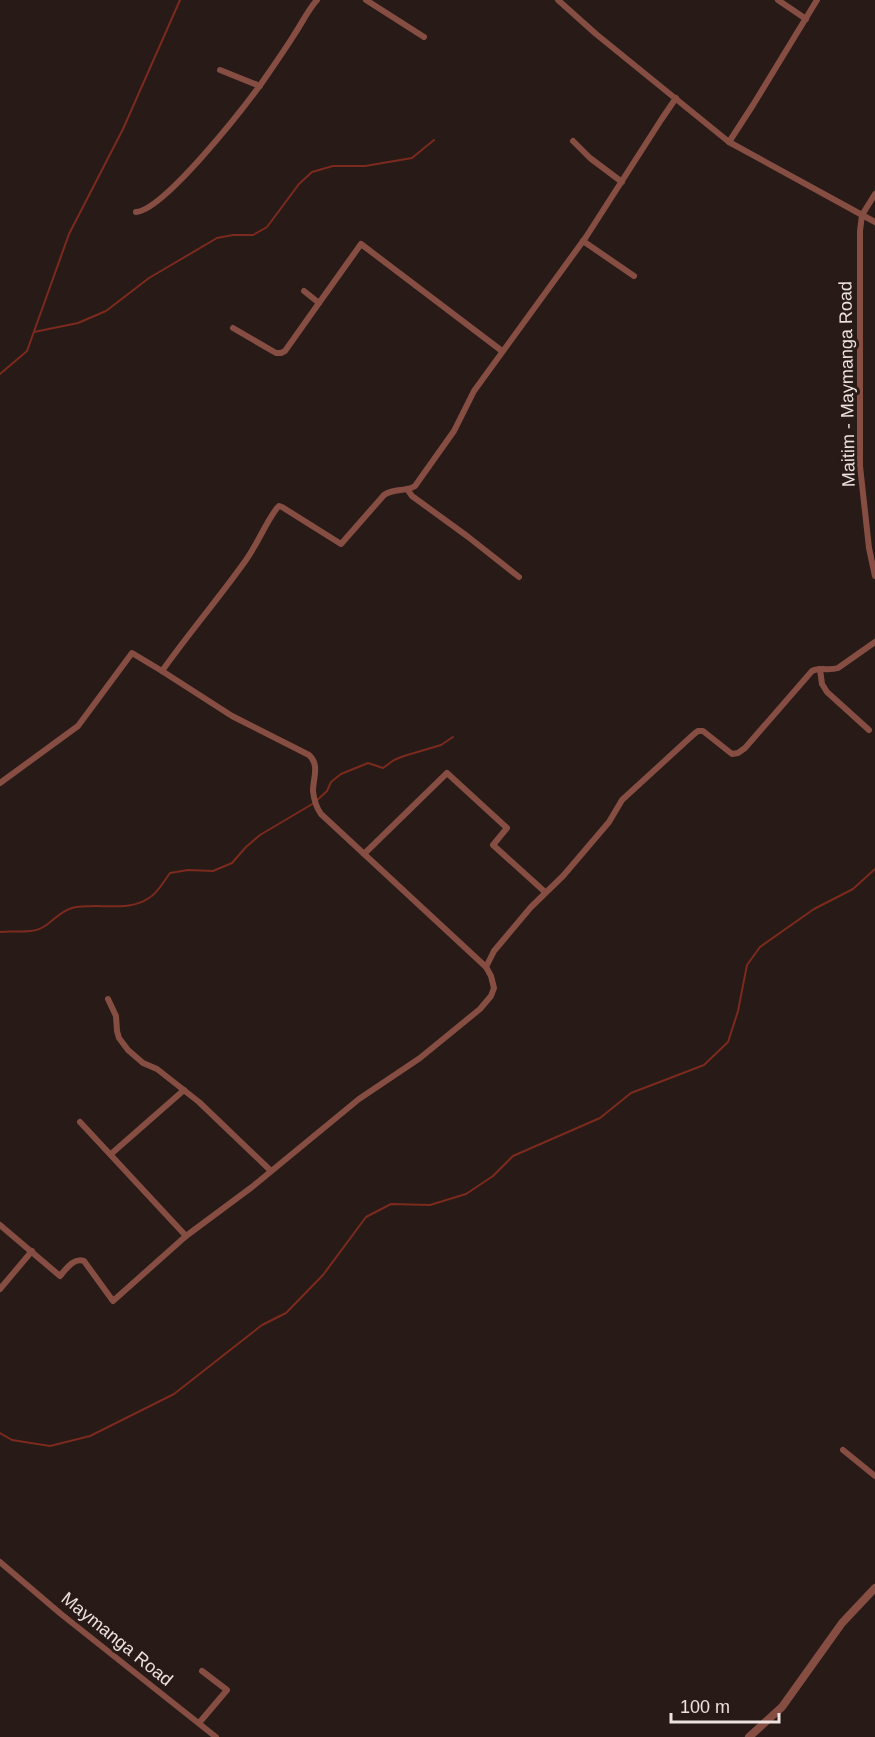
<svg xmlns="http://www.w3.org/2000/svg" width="875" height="1737" font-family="Arial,sans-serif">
	<rect width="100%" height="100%" fill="#281a17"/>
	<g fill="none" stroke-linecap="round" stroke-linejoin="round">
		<g stroke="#7b2a1d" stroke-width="2">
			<polyline points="34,332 78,323 106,311 149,278 217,238 233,235 253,235 267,227 299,184 312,172 333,166 365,166 412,158 434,140"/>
			<polyline points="0,374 27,351 69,234 123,129 180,0"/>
			<path d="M0 932C15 930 31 935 45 926 54 920 61 911 72 908 97 902 127 913 149 898 158 893 164 881 170 873L188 870 213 871 232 863 246 847 260 835 314 803 327 791 331 782 341 774 368 763 383 768 394 760 404 756 441 745 453 737"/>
			<polyline points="0,1433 12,1440 50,1446 90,1436 174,1394 262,1325 286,1313 323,1275 366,1217 391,1204 430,1205 466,1194 493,1176 513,1156 600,1118 631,1093 704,1065 728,1042 738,1011 747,965 760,947 814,909 853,889 875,869"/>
		</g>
		<g stroke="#864d42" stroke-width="6">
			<polyline points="366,0 424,37"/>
			<polyline points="558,0 596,34 729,142 875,222"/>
			<polyline points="778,0 806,19"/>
			<polyline points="220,70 260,86"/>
			<polyline points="573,141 590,158 622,182"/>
			<polyline points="729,142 753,105 817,0"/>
			<polyline points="875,194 862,215 860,231 860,466 869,548 875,576"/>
			<path d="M136 212C164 210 242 110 261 84 272 68 284 51 294 35 302 23 308 10 317 0"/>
			<polyline points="583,241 634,276"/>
			<polyline points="304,291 319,303 361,244 502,351"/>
			<polyline points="233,328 276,353 281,353 285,351 319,303"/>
			<polyline points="407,489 412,496 467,536 519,577"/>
			<polyline points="820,669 822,684 827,692 869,730"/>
			<path d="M0 783 78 726 132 653 162 671C189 633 219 598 246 560 258 543 265 524 277 508L279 506 282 507 341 544 384 495C394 488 406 492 415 486L454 431 474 391 586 237 661 120 676 98"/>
			<polyline points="364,854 447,773 507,828 493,845 545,892"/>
			<path d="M486 967 494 951 531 907 563 876 609 822 622 800 694 734 698 731H703L732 754 738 753 745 748 812 671C820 667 829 671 838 668L875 642"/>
			<polyline points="108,999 116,1016 117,1031 119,1038 128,1050 143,1063 157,1069 199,1102 271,1171"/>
			<polyline points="80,1122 186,1236"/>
			<polyline points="111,1154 184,1090"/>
			<path d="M0 1225 60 1276C66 1269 74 1257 84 1261L113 1301 186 1236 252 1187 359 1099 420 1058 480 1009 491 996 494 988 491 976 486 967 321 814C316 807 314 801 313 791 313 778 320 765 309 755L232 716 162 671"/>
			<polyline points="0,1289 32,1251"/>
			<polyline points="843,1450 875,1476"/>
			<polyline points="0,1562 61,1614 216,1737"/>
			<polyline points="199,1723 227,1690 202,1671"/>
		</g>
		<polyline stroke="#864d42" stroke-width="8" points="749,1737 782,1707 842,1623 875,1588"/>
	</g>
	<g text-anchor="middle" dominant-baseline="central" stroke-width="6" stroke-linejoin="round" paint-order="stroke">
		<g font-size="18" fill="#ece2e0" stroke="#281a17">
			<text transform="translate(847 384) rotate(-91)">Maitim - Maymanga Road</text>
			<text transform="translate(117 1639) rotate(39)">Maymanga Road</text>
		</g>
	</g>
	<path d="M671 1713v9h108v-9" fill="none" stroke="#ece2e0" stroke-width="3"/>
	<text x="680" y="1713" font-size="18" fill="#ece2e0" stroke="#281a17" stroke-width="4.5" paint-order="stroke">100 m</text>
</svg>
